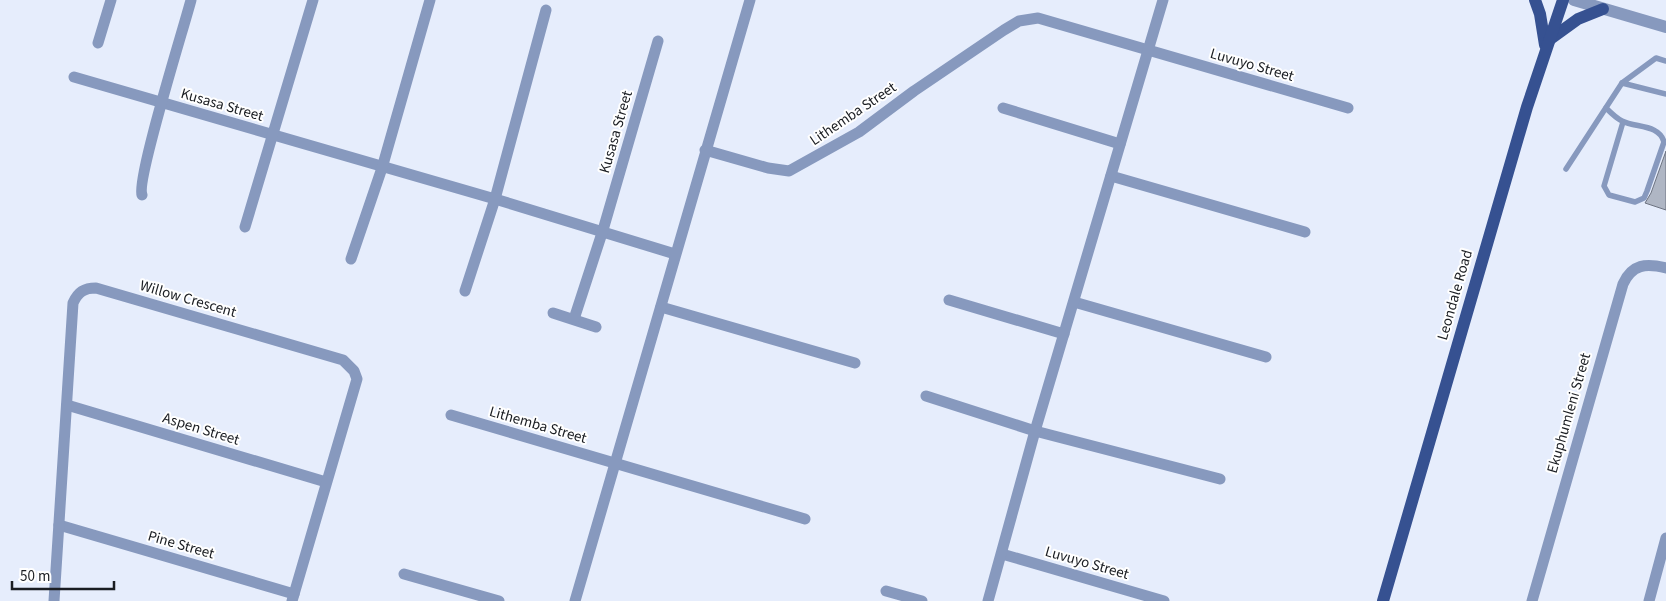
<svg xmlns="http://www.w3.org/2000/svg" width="1666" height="601" font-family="'Source Sans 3',sans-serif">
	<rect width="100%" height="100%" fill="#e6edfc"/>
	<polygon fill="#afb6c4" stroke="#6d7380" points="1666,151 1666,210 1645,203 1651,193"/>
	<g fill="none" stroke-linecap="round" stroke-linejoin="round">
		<g stroke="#8799be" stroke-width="5.5">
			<polyline points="1666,61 1656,58 1622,83 1666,94"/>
			<path d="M1606 108C1611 113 1616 118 1622 121 1636 128 1659 124 1664 142L1647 191 1644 198 1635 202 1609 195 1604 186 1623 122"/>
			<polyline points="1566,169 1622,83"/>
		</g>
		<g stroke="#8799be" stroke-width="11">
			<polyline points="98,43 111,0"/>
			<polyline points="74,77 495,199 675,254"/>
			<polyline points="1003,108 1120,144"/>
			<polyline points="705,150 768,168 789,171 859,132 914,91 1004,30 1019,21 1038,18 1348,108"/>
			<polyline points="1111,176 1305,232"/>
			<path d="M142 195C136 180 184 27 191 0"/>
			<polyline points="245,227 313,0"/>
			<polyline points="351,259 382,168 430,0"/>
			<polyline points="465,291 495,199 546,10"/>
			<polyline points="949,300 1064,334"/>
			<polyline points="1074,302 1266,357"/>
			<polyline points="661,307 855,363"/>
			<polyline points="553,313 596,327"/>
			<polyline points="574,319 603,230 658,41"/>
			<polyline points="926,396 1035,431 1220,479"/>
			<polyline points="67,405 326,482"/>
			<polyline points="451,415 805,519"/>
			<polyline points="59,525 294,594"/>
			<polyline points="1002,554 1164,601"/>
			<polyline points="404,574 499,601"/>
			<polyline points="886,591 922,601"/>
			<path d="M54 601 73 303C78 292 84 288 96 288L343 360 354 371 357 379 292 601"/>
			<polyline points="575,601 750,0"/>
			<polyline points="988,601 1035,431 1163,0"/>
			<path d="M1532 601 1623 284C1632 264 1646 263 1666 268"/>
			<polyline points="1649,601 1666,538"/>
		</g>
		<polyline stroke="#8799be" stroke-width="12" points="1574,0 1666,27"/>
		<g stroke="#365191" stroke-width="12">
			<polyline points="1535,0 1540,14 1545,45"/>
			<polyline points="1549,40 1578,19 1603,9"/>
			<polyline points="1383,601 1527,107 1563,0"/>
		</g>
	</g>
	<g text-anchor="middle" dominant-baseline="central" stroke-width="4" stroke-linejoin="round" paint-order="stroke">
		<g font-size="15" fill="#1a1d22" stroke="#fff">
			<text transform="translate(1252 65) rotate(16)">Luvuyo Street</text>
			<text transform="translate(222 105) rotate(16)">Kusasa Street</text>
			<text transform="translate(853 114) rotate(-34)">Lithemba Street</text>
			<text transform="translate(616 132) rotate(-74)">Kusasa Street</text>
			<text transform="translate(1455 295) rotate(-74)">Leondale Road</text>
			<text transform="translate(188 299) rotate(16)">Willow Crescent</text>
			<text transform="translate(1569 413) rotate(-74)">Ekuphumleni Street</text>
			<text transform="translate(538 425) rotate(16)">Lithemba Street</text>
			<text transform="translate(201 429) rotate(17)">Aspen Street</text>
			<text transform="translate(181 545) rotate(16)">Pine Street</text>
			<text transform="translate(1087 563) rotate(16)">Luvuyo Street</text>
		</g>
	</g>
	<path d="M12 581v8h102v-8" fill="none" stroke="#1a1d22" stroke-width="2.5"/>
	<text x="20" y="581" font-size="15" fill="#1a1d22" stroke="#ffffff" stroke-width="4" paint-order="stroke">50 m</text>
</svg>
